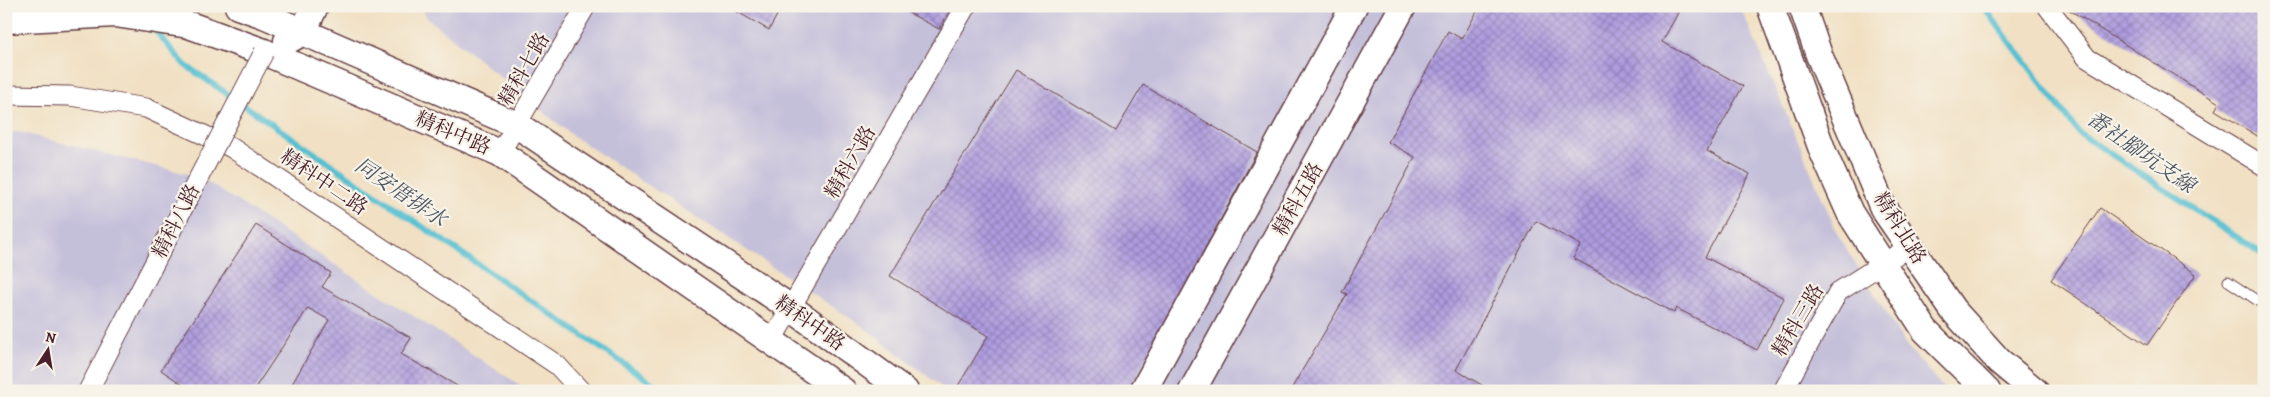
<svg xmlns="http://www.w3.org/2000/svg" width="2270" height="397" font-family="Alegreya,'Noto Serif TC',serif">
	<defs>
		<pattern id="building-cross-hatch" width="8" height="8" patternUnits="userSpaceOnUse" patternTransform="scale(1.25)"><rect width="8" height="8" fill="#ae9cdf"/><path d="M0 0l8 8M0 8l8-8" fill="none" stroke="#907fb5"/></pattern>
	</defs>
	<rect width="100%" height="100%" fill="#f7f3e8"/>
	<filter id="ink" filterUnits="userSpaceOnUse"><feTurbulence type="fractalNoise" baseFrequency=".02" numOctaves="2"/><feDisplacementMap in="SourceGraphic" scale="10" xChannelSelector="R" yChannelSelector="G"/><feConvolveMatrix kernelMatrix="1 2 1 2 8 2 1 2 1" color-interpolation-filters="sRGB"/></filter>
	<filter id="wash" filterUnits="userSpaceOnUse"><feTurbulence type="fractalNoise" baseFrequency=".0096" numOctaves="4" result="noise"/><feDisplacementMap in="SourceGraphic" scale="20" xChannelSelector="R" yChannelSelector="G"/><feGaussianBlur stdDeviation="1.12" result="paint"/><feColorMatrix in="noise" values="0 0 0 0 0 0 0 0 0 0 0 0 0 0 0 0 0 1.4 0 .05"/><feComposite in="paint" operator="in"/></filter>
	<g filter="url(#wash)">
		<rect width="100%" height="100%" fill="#f1e0c3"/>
		<g fill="#c5c0da">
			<polygon points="422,6 1740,6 1838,235 1906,345 1946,391 947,391 862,326 573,136 426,17"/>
			<polygon points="6,132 18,132 200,177 529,391 6,391"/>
		</g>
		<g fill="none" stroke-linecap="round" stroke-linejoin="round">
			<g stroke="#56c0d1" stroke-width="6">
				<polyline points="1983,6 2079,133 2264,255"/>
				<polyline points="153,28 185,65 664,391"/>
			</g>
		</g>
		<g id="blocks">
			<g fill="url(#building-cross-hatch)">
				<polygon points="727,6 782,6 769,30"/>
				<polygon points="896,6 952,6 939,29"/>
				<polygon points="1480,6 1670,6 1679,11 1662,42 1743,86 1707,151 1750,174 1705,257 1784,298 1757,350 1676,308 1674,313 1573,258 1581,245 1536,221 1456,370 1492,391 1290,391 1347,294 1342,292 1415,157 1388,142 1448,31 1462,39"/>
				<polygon points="2063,6 2264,6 2264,140 2215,110 2219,103"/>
				<polygon points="1016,70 1116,131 1143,85 1257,152 1128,391 955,391 988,336 890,276"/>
				<polygon points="2100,208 2196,274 2147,345 2051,280"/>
				<polygon points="256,225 331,273 322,287 411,338 401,354 466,391 288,391 329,320 308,308 253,391 192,391 161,370"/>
			</g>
		</g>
	</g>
	<g filter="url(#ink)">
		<use href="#blocks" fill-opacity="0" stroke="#633c42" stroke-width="1"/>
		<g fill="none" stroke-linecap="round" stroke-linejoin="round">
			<defs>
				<polyline id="lane" points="2228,281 2264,305"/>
				<g id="street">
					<polyline points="2047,6 2087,58 2264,166"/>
					<polyline points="6,95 70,96 146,108 232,148 557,365 581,391"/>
					<polyline points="500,153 586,6"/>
					<polyline points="772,340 966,6"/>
					<polyline points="1783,391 1838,292 1909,247"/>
				</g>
				<g id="secondary">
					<polyline points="238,6 264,15 517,125 791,308 905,391"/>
					<polyline points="1770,6 1823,152 1850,213 1925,330 1987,391"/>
					<polyline points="1802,6 1819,55 1883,208 1953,310 1999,361 2035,391"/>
					<polyline points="6,20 115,14 189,25 264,52 500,153 843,391"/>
					<polyline points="287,41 303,32 315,6"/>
					<polyline points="1143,391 1354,6"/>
					<polyline points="1192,391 1403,6"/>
				</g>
			</defs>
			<use href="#lane" stroke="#633c42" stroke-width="11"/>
			<use href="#street" stroke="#633c42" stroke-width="21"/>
			<use href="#secondary" stroke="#633c42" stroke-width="29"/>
			<use href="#lane" stroke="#fff" stroke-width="9"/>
			<use href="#street" stroke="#fff" stroke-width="19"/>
			<use href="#secondary" stroke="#fff" stroke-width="26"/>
			<defs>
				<polyline id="street-bridge" points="88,391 264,52"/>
			</defs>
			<use href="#street-bridge" stroke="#633c42" stroke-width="21" stroke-linecap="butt"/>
			<use href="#street-bridge" stroke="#fff" stroke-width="19"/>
		</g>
	</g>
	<g text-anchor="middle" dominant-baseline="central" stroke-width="4.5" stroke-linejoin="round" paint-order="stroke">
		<g font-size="20" fill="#4a1f2b" stroke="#f7f3e8">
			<text transform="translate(524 69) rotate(-60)">精科七路</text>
			<text transform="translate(453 133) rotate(23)">精科中路</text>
			<text transform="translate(850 162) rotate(-60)">精科六路</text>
			<text transform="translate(324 182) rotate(34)">精科中二路</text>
			<text transform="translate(1298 199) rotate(-61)">精科五路</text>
			<text transform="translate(176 221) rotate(-63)">精科八路</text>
			<text transform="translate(1900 228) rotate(58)">精科北路</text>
			<text transform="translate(1798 320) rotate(-59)">精科三路</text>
			<text transform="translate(810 323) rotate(35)">精科中路</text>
		</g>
		<g font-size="21" font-style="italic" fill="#4e5765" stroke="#f7f3e8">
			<text transform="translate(2141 152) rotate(35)">番社腳坑支線</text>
			<text transform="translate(401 192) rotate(34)">同安厝排水</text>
		</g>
	</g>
	<rect width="2270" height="397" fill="none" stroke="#f7f3e8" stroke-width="25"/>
	<g transform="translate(48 350) rotate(12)" stroke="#f7f3e8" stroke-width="4" paint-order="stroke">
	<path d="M0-4L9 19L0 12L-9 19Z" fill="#4a1f2b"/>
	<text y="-8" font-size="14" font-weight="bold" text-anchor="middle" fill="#4a1f2b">N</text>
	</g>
</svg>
